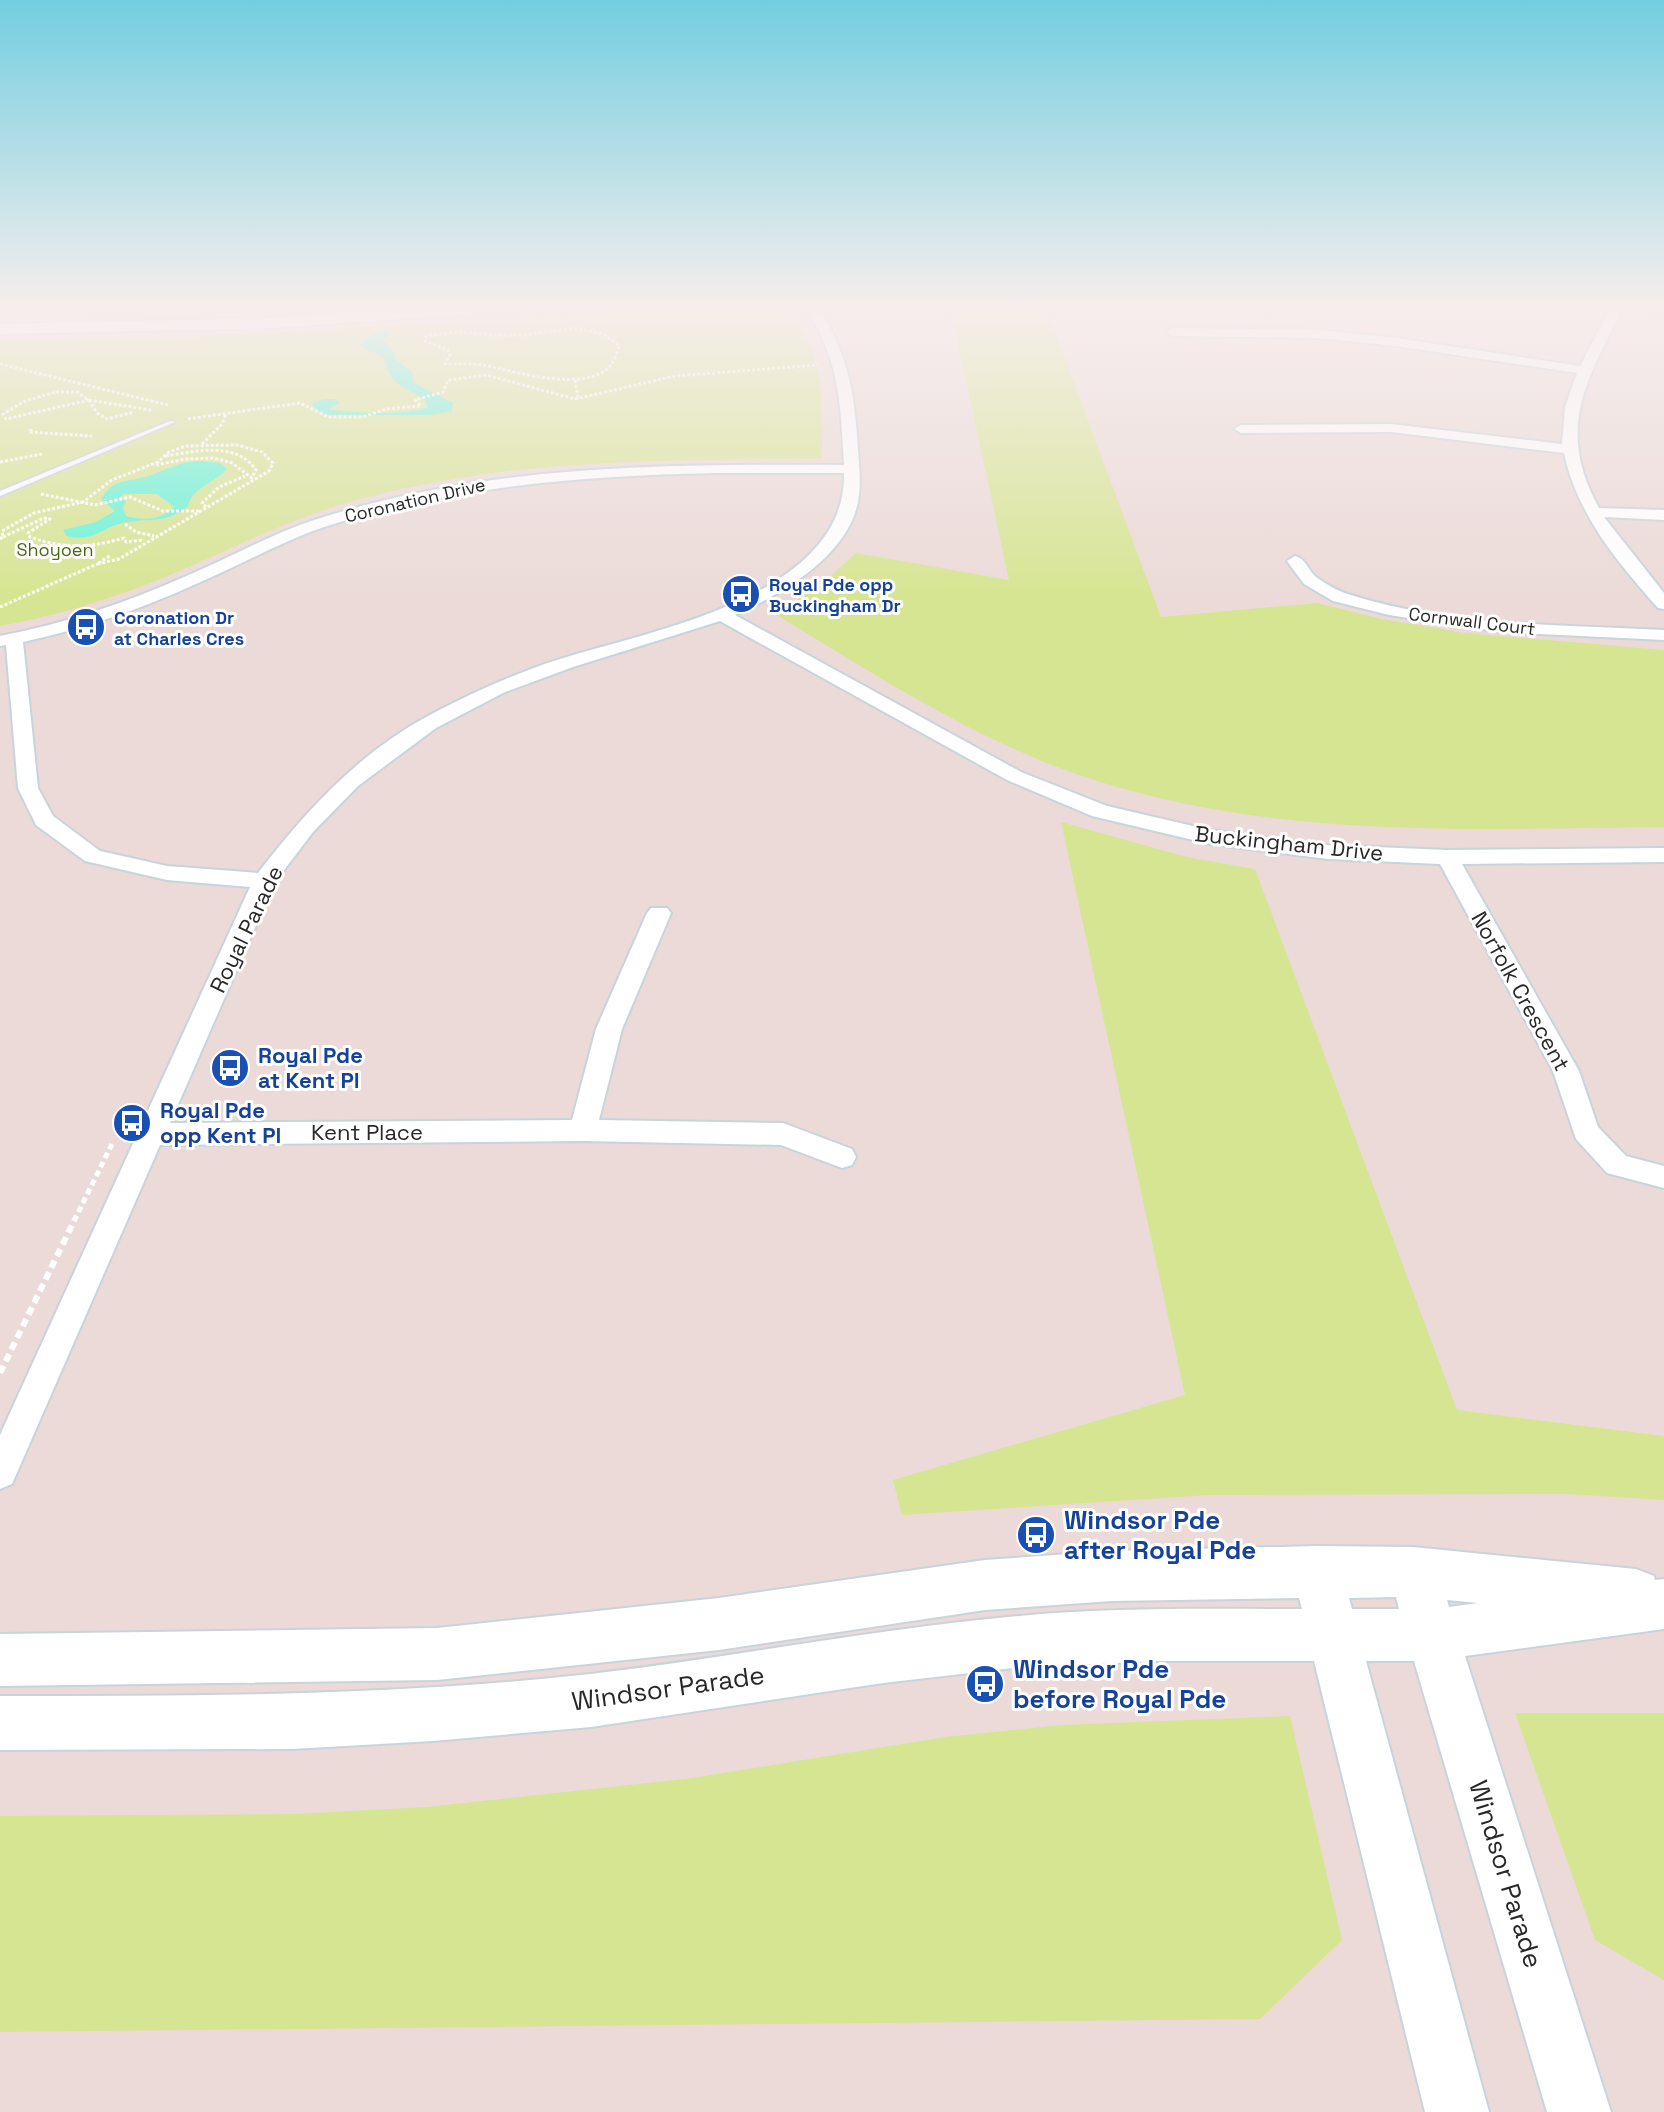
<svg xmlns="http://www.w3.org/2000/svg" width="1664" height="2112" font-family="'Space Grotesk',sans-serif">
	<rect width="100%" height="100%" fill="#ebdad8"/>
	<g fill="#d6e592">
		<path d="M715 302H783C828 363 821 387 822 459 655 460 490 458 330 508 266 529 208 561 145 585 98 603 50 617 0 626V341C239 340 477 320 715 302Z"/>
		<path d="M949 302H1044L1161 617 1317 603 1382 619 1465 633 1664 650V827C1457 829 1249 841 1052 765 955 727 864 668 775 614L822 584 856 553 1009 580Z"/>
		<polygon points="1061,822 1187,857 1255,869 1457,1410 1664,1436 1664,1500 1568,1494 1208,1495 902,1515 893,1480 1185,1395"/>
		<polygon points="1515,1713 1664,1713 1664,1980 1595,1940"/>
		<polygon points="1290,1716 1342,1940 1260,2019 0,2032 0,1816 294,1814 427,1807 693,1778 945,1737 1062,1725"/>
	</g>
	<g fill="#65f4d5" fill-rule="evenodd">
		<path d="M387 332 389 335 382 340 393 351 397 361 412 372 414 383 453 403 452 411 431 415H330L322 414 311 404 323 399H336L339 403 328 409C349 413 409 416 428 407L425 400C403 385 390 387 384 357L365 349 361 343 377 333Z"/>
		<path d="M199 461 220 463 227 469C215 482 192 488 188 506 164 524 155 518 128 522 103 525 96 543 67 536L63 530 96 522 115 511 101 499C114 477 130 483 151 475 168 469 180 462 199 461ZM124 494H157L174 507C162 520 142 521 126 516L123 508 126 501 119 498Z"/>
	</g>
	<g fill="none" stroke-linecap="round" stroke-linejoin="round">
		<defs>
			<polygon id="lane" points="170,421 175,422 0,496 0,491"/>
			<g id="street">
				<polygon points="337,302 349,302 346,322 336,319"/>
				<path d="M803 302H815C844 348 853 380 857 435 858 457 862 480 858 502 847 557 781 594 735 615L1021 772 1107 806 1210 830 1328 845 1447 850 1664 848V862L1462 864 1579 1071 1598 1127 1626 1156 1664 1166V1188L1607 1173 1576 1139 1553 1071 1440 864 1328 859 1210 844 1092 816 1007 780 720 621 573 667 505 692 436 728 358 786 313 832 275 882 170 1123 572 1120 596 1029 647 913 651 908H667L671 913 622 1029 599 1120 783 1123 852 1149 856 1157 852 1165 842 1168 781 1145 583 1141 160 1145 12 1484 0 1489V1435L250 887 167 880 85 861 36 825 18 788 6 645 0 646V636C63 624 125 603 184 577 227 559 267 536 311 521 484 464 664 464 844 465 840 397 840 362 803 302ZM715 473H844C847 597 649 631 560 659 513 674 469 694 426 717 357 755 305 812 258 873L167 866 100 851 53 816 38 788 23 642C83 629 141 609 196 584 239 566 280 542 324 527 451 486 582 476 715 473Z"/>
				<path d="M1614 302H1626C1590 375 1553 426 1599 508L1664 510V520L1604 517 1664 593V609L1658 608C1617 562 1577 514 1564 453L1391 432 1241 433 1234 429 1241 425 1391 424 1562 444 1565 407 1577 373 1396 346 1319 338 1173 336 1167 332 1173 328 1319 330 1396 338 1580 366Z"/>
				<path d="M1295 556C1306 559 1308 570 1316 577 1324 583 1338 591 1348 594 1445 626 1563 625 1664 630V640L1501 632 1389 615 1333 601 1304 584 1287 561Z"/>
			</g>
			<g id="secondary">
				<polygon points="497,302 573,302 565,307 271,328 0,334 0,324 271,318"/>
				<polygon points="1615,302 1664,303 1664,313 1623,307"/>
				<path d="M1317 1546 1413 1547 1636 1569 1654 1576 1655 1580 1664 1579V1629L1465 1656 1611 2112H1547L1414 1661H1366L1489 2112H1425L1314 1661H1163L1022 1667 883 1683 591 1727 433 1741 292 1749 0 1750V1696C197 1696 394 1696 590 1674 734 1657 875 1629 1019 1616 1113 1607 1208 1609 1302 1609L1299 1598 1112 1601 985 1610 719 1650 437 1680 0 1686V1634L437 1628 719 1598 985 1560 1112 1551ZM1396 1597 1399 1609H1352L1349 1598ZM1447 1600 1478 1603 1449 1607Z"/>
			</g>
		</defs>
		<use href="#lane" stroke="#c7d4db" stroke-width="4"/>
		<use href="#street" stroke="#c7d4db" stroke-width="4"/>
		<use href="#secondary" stroke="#c7d4db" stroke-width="4"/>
		<g stroke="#fff" stroke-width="3" stroke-dasharray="3 2" stroke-linecap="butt">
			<polyline points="582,310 685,302"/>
			<path d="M569 329C588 329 605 332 619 346 617 351 615 359 612 364 587 395 515 371 483 365 470 363 458 364 445 364L450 355 448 350 425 341 426 336 456 332 514 336Z"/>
			<polyline points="0,364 168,405"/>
			<polyline points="575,380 578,398"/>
			<polygon points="56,392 77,392 89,400 6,419 3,414 25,401"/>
			<polyline points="89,400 151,410"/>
			<polyline points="89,400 97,413 107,419 134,412"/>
			<polyline points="188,419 300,403 328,417 363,417 386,409 421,406 415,400 443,392 448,380 486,375 575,399 675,376 818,365"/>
			<polyline points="32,429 29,432 92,436"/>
			<polyline points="202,444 222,424 226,414"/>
			<polyline points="0,462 42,454"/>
			<path d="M156 465 185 459 214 458 232 463 252 478 256 470C236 441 196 451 166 456"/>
			<polyline points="41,494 95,505 130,497 163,511 199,511"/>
			<polyline points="206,507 202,503 219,487 245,476"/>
			<polyline points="125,524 136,532 154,536"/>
			<path d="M3 537 44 518 50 519 28 533 30 537C64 549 90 548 124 538L126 542 144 540"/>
			<polyline points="0,539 3,537 2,531 34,513 83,502 112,480 158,462 169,452 186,446 237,445 262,452 273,463 269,471 119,559 97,564 111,555"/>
			<polyline points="0,607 97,564"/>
		</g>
		<polyline stroke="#fff" stroke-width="5" stroke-dasharray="6 4" stroke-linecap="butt" points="74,1221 112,1144"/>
		<polyline stroke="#fff" stroke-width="6" stroke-dasharray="8 5" stroke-linecap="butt" points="0,1373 75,1219"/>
		<use href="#lane" fill="#fff" fill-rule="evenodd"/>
		<use href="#street" fill="#fff" fill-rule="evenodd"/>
		<use href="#secondary" fill="#fff" fill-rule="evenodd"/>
	</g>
	<linearGradient id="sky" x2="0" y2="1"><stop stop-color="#73cee0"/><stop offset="0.51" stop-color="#f6eeed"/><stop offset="1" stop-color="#f6eeed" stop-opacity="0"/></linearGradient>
	<rect width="1664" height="598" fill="url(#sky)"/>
	<defs>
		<symbol id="bus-disc" viewBox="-11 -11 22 22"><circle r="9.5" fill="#1a4fb4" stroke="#fff"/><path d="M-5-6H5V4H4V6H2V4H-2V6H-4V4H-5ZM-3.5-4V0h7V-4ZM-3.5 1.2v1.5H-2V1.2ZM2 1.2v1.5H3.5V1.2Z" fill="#fff"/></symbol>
	</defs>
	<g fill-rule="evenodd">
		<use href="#bus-disc" x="719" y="572" width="44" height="44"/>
		<use href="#bus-disc" x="64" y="605" width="44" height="44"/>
		<use href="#bus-disc" x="208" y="1046" width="44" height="44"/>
		<use href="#bus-disc" x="110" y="1101" width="44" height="44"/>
		<use href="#bus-disc" x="1014" y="1513" width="44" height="44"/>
		<use href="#bus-disc" x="963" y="1662" width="44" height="44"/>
	</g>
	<g text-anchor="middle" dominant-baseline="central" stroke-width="6" stroke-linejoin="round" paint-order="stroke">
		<g font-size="18" fill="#282828" stroke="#fff">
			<text transform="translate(415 500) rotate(-13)">Coronation Drive</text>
			<text transform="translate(1472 621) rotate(7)">Cornwall Court</text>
		</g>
		<g font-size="18" fill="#4e6716" stroke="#fff">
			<text x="55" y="549">Shoyoen</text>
		</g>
		<g font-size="18" font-weight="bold" fill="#164399" stroke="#fff" text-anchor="start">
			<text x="769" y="584">Royal Pde opp<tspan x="769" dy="21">Buckingham Dr</tspan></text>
			<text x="114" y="617">Coronation Dr<tspan x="114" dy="21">at Charles Cres</tspan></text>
		</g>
		<g font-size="22" fill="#282828" stroke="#fff">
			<text transform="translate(1289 843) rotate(6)">Buckingham Drive</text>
			<text transform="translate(246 929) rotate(-64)">Royal Parade</text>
			<text transform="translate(1521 991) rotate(61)">Norfolk Crescent</text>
			<text x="367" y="1132">Kent Place</text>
		</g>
		<g font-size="22" font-weight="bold" fill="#164399" stroke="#fff" text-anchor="start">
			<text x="258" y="1055">Royal Pde<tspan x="258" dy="25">at Kent Pl</tspan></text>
			<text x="160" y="1110">Royal Pde<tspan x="160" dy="25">opp Kent Pl</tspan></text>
		</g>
		<g font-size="26" font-weight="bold" fill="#164399" stroke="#fff" text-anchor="start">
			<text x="1064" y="1520">Windsor Pde<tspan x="1064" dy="30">after Royal Pde</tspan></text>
			<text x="1013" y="1669">Windsor Pde<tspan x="1013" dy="30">before Royal Pde</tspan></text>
		</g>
		<g font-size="26" fill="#282828" stroke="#fff">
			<text transform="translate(668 1688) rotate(-8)">Windsor Parade</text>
			<text transform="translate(1506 1874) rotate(73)">Windsor Parade</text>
		</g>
	</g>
</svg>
